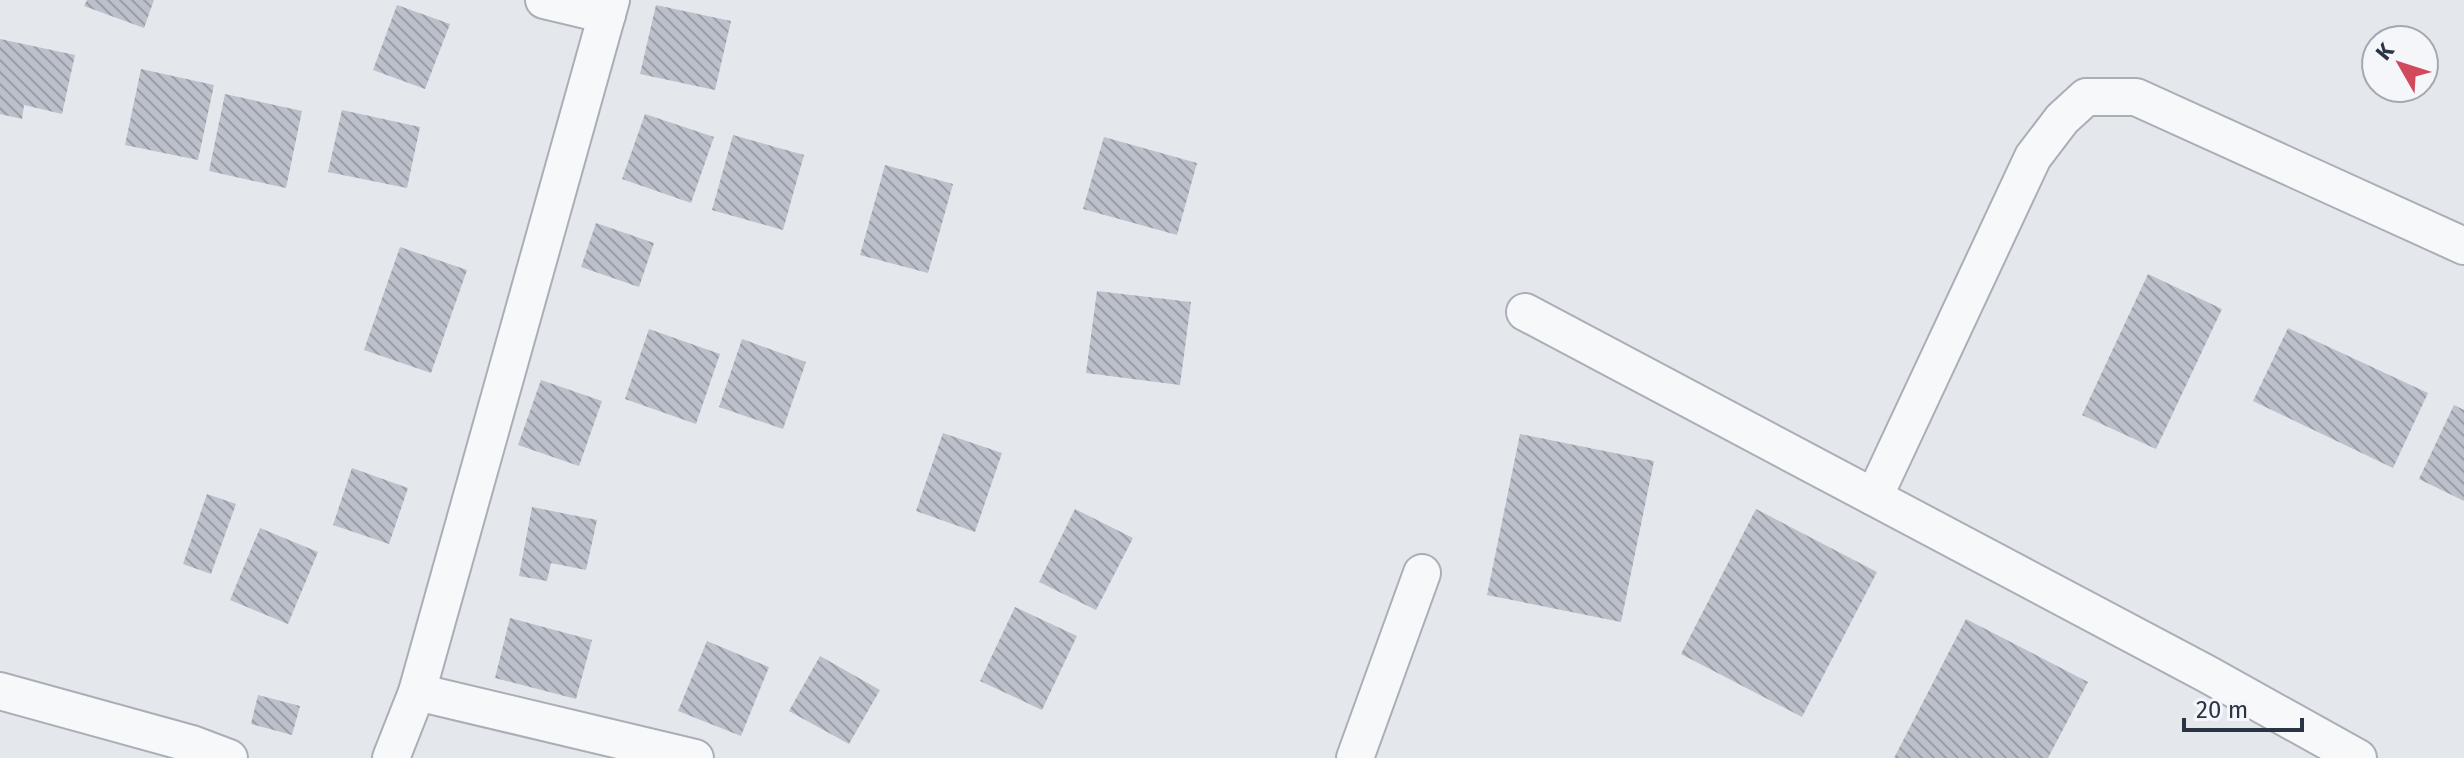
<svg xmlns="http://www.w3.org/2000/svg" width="2464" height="758" font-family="'Fira Sans',sans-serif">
	<defs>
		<pattern id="building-back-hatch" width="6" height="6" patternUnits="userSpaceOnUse" patternTransform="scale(2)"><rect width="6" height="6" fill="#bbc0ca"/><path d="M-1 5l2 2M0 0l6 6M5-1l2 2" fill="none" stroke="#989da6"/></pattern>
	</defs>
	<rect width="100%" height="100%" fill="#e4e7ec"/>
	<g fill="url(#building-back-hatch)">
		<polygon points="87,0 154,0 144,28 84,6"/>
		<polygon points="397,5 450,24 425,89 373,70"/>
		<polygon points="656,5 731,21 715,90 640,74"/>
		<polygon points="0,39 75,55 62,114 24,105 22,119 0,114"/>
		<polygon points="141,69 214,85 198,160 125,145"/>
		<polygon points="225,94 302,111 286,188 209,171"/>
		<polygon points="342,110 420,127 407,188 328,172"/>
		<polygon points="645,114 714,137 691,203 622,179"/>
		<polygon points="733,135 804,155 783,230 712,210"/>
		<polygon points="1104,137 1197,163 1177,235 1083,209"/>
		<polygon points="885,165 953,184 928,273 860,255"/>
		<polygon points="596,223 654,243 639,287 581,267"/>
		<polygon points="400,247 467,270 431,373 364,350"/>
		<polygon points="2148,274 2222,309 2156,449 2082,415"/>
		<polygon points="1097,291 1191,302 1180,385 1086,373"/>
		<polygon points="2288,328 2428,393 2393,468 2253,401"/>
		<polygon points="649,329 720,354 696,424 625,399"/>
		<polygon points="742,339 806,362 783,429 719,407"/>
		<polygon points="541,380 602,401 579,466 518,445"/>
		<polygon points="2454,405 2464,410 2464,501 2419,479"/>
		<polygon points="943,433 1002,453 975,532 916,511"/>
		<polygon points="1520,434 1654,461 1621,622 1487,595"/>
		<polygon points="352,468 408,488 389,544 333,525"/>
		<polygon points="207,494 236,504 211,574 183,564"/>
		<polygon points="532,507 597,520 586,570 551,563 547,581 519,576"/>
		<polygon points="1075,509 1133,538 1096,610 1039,582"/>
		<polygon points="1756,509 1877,572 1802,717 1681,654"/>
		<polygon points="260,528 318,552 288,624 230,600"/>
		<polygon points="1015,607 1077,636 1042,710 980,681"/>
		<polygon points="510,618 592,640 576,699 495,678"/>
		<polygon points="1966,619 2088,682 2048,758 1894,758"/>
		<polygon points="707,641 769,667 741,736 678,711"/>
		<polygon points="820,656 880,690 849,744 789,711"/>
		<polygon points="258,695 300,706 292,735 251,724"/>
	</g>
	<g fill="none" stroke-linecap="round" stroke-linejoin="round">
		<defs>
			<g id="street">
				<polyline points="544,0 607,15"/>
				<polyline points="1525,312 2207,674 2358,758"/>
				<polyline points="1874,497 2033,157 2062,119 2086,97 2136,97 2464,246"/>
				<polyline points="0,691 192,744 229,758"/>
				<polyline points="417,692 695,758"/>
				<polyline points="391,758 417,692 611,0"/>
				<polyline points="1355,758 1422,573"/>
			</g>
		</defs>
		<use href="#street" stroke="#a9aeb7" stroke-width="40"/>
		<use href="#street" stroke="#f7f8fa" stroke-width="36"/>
	</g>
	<g transform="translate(2400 64) rotate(309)"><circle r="38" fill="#f4f6f9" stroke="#a4a8b1" stroke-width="2"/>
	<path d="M0-6L14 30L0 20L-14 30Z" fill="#d1495b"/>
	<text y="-12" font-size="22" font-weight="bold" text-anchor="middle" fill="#2b3445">K</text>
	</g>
	<path d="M2184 718v12h118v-12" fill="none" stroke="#2b3445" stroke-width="4"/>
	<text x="2196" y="718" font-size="24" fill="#2b3445" stroke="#f4f6f9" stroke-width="6" paint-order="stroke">20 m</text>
</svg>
